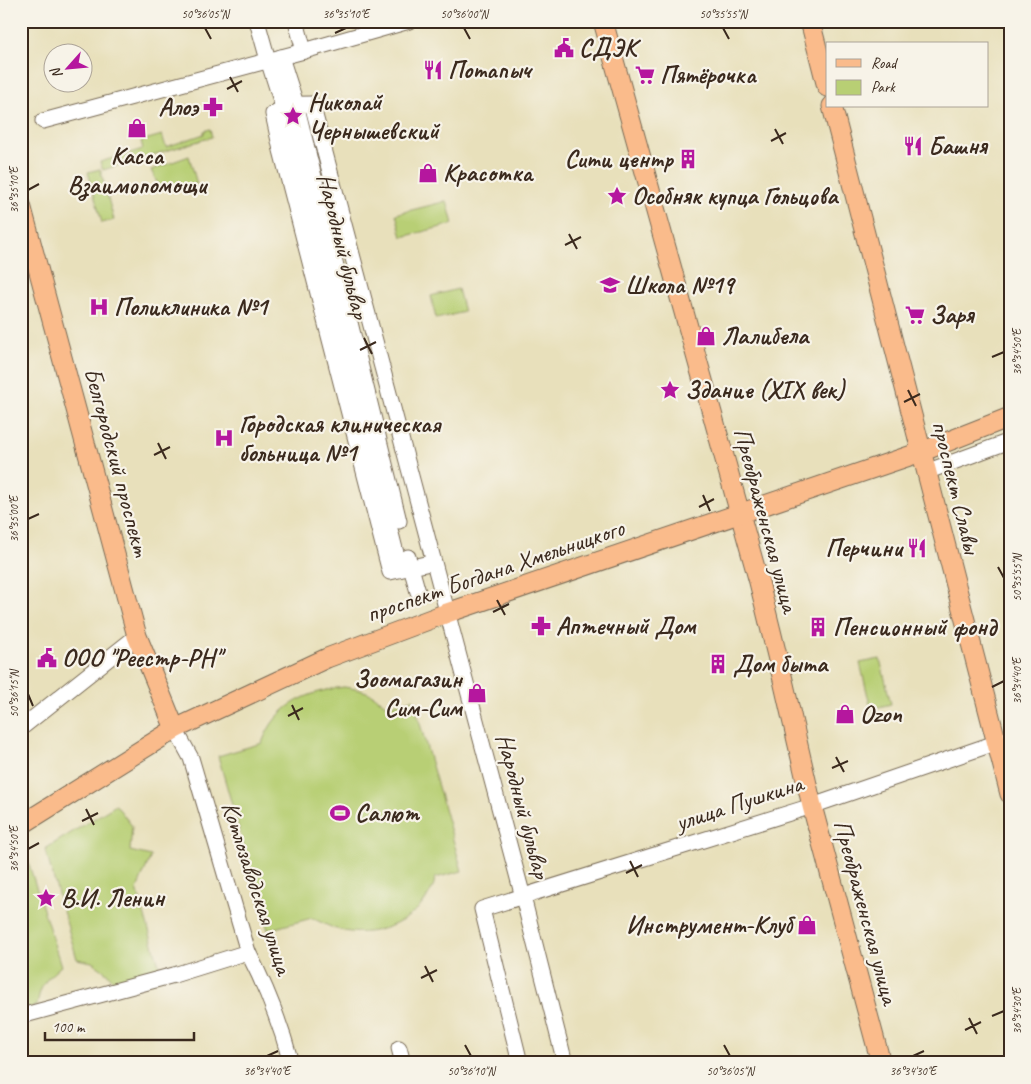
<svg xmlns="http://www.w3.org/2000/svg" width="1031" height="1084" font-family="Caveat,sans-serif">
	<rect width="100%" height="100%" fill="#f7f3e8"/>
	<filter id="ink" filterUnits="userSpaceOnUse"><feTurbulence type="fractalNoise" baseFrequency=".02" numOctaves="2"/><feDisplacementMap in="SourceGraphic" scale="10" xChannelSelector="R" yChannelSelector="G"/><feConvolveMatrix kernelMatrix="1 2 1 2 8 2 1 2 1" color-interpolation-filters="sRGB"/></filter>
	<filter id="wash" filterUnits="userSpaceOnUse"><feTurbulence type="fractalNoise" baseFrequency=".0096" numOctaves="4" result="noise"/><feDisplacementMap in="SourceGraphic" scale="20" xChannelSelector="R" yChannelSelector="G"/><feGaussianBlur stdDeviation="1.12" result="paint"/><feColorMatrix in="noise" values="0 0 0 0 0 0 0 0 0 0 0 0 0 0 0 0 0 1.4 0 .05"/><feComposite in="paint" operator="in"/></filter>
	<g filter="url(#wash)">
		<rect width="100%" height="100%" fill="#e8e0bb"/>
		<g fill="#b8cf74" stroke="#7a7c49">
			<polygon points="210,129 212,137 103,170 100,162 143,149 141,141 162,135 166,147 204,134 204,131"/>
			<polygon points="189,156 197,184 160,189 151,170"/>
			<polygon points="100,169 114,220 102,223 88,172"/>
			<polygon points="447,201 453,224 402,237 396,214"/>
			<polygon points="458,289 464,312 436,319 431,296"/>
			<polygon points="880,659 891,704 871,709 860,663"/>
			<path d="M344 687C364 690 372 692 387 706L413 699 462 871 435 878C434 882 434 886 432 889 417 920 378 938 344 931 333 929 323 923 312 918L268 930 218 756 262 743C276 705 306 692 344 687Z"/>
			<polygon points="116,805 132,826 130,851 151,856 137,889 161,972 116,985 107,973 92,962 77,959 45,849"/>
			<path d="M27 858 61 966C45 980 40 985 37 1006L21 1010V862Z"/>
		</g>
	</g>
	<g filter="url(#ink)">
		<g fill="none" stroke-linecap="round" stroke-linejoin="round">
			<defs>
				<g id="minor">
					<polyline points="257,21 268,60 283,107 397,557 409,563"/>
					<polyline points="296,21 304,51"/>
					<polyline points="281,57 296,104 399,521"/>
					<polyline points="43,121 304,51 409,21"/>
					<polyline points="926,472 1010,441"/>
					<polyline points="408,557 418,592"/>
					<path d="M434 562 390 572 281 150 273 114C287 104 295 104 312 104L523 897 565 1063"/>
					<polyline points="21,728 137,636"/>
					<path d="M175 729 191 758 248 952C266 987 281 1025 291 1063"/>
					<polyline points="21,1016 174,975 248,952"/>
					<polyline points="399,1048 403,1063"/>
					<polyline points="520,1063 482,909 812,806 1010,738"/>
				</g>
				<g id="major">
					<polyline points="603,21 759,582 783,680 812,806 881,1063"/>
					<polyline points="810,21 827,87"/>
					<polyline points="832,106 1010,794"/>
					<polyline points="21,205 137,636 175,729"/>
					<polyline points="21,825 175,729 327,658 447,613 921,452 1010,417"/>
				</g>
			</defs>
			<use href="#minor" stroke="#786a55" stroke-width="17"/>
			<use href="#major" stroke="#786a55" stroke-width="21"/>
			<use href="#minor" stroke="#fff" stroke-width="15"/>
			<use href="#major" stroke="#fabb8b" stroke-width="19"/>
		</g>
	</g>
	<path fill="none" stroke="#3b2a1e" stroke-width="2" d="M205 28 211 39M464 28 470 39M723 28 729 39M335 33 346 28M230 77 238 92M227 89 242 81M775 129 783 144M771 141 786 133M28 190 39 184M569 234 577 249M565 245 581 237M364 338 372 354M360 350 376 342M992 357 1004 352M908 390 916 406M904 402 920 394M158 443 166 459M154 455 170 447M703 495 710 511M699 507 714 499M28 519 39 514M998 567 1004 578M497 600 505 615M493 612 509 604M992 687 1004 681M28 694 33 706M292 705 299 720M288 716 303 708M836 757 844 772M832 768 848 761M86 809 94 825M82 821 98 813M28 849 39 843M630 861 638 877M626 873 642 865M425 966 433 982M421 978 437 970M992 1016 1004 1011M969 1018 977 1034M965 1030 981 1022M465 1045 471 1056M724 1045 730 1056M267 1056 278 1051M913 1056 924 1051"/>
	<defs>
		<symbol id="civic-bare" viewBox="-9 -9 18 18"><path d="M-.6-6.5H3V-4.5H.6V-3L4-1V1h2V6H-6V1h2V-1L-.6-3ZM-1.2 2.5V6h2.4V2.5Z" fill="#b5179e" stroke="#f7f3e8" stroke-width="2.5" paint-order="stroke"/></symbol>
		<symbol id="restaurant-bare" viewBox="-9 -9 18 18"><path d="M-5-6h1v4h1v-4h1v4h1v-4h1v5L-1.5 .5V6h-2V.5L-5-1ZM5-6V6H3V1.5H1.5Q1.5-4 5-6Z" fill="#b5179e" stroke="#f7f3e8" stroke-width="2.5" paint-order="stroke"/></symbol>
		<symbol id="supermarket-bare" viewBox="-9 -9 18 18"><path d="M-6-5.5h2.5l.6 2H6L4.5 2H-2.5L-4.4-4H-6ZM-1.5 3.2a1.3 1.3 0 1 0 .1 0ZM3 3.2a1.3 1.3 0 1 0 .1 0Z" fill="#b5179e" stroke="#f7f3e8" stroke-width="2.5" paint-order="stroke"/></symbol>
		<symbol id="pharmacy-bare" viewBox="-9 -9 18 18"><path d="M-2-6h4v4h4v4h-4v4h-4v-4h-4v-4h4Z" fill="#b5179e" stroke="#f7f3e8" stroke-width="2.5" paint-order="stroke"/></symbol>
		<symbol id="sight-bare" viewBox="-9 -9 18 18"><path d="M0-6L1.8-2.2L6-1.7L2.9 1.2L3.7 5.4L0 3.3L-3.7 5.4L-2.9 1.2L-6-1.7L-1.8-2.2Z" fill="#b5179e" stroke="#f7f3e8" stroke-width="2.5" paint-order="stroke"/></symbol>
		<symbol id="shop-bare" viewBox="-9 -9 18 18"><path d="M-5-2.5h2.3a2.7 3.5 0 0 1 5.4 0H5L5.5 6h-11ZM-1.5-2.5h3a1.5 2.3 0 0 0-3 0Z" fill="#b5179e" stroke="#f7f3e8" stroke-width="2.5" paint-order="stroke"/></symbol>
		<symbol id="building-bare" viewBox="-9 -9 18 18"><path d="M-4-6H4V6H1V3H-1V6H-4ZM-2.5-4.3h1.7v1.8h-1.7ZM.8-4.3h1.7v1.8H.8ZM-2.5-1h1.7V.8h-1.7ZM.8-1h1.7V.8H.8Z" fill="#b5179e" stroke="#f7f3e8" stroke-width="2.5" paint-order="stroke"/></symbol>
		<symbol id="school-bare" viewBox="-9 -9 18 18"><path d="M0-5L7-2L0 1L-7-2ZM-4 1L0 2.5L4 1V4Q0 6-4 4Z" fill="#b5179e" stroke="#f7f3e8" stroke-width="2.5" paint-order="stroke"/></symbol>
		<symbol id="hospital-bare" viewBox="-9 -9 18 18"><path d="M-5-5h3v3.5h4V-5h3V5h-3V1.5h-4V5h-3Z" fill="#b5179e" stroke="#f7f3e8" stroke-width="2.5" paint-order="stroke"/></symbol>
		<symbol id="stadium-bare" viewBox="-9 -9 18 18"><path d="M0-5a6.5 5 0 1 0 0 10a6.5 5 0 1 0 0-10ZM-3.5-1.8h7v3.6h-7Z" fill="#b5179e" stroke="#f7f3e8" stroke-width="2.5" paint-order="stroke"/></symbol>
	</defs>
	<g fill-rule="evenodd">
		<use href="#civic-bare" x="550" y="34" width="28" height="28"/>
		<use href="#restaurant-bare" x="419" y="56" width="28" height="28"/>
		<use href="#supermarket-bare" x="631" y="61" width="28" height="28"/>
		<use href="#pharmacy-bare" x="199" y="93" width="28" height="28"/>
		<use href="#sight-bare" x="279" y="102" width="28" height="28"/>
		<use href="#shop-bare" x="123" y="114" width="28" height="28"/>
		<use href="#restaurant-bare" x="899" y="132" width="28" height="28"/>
		<use href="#building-bare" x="674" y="145" width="28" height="28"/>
		<use href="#shop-bare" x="414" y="159" width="28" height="28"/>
		<use href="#sight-bare" x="603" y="182" width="28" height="28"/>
		<use href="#school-bare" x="596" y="271" width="28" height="28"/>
		<use href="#hospital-bare" x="85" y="293" width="28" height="28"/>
		<use href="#supermarket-bare" x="901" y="301" width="28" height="28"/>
		<use href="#shop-bare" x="692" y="322" width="28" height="28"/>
		<use href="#sight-bare" x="656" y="376" width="28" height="28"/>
		<use href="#hospital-bare" x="210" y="424" width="28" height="28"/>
		<use href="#restaurant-bare" x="903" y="534" width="28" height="28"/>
		<use href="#pharmacy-bare" x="527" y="612" width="28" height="28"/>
		<use href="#building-bare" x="804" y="613" width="28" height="28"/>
		<use href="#civic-bare" x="33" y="644" width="28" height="28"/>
		<use href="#building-bare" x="704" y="650" width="28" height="28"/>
		<use href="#shop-bare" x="463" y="679" width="28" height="28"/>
		<use href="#shop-bare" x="831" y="700" width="28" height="28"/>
		<use href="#stadium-bare" x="326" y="799" width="28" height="28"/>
		<use href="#sight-bare" x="32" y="884" width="28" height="28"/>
		<use href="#shop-bare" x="793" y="911" width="28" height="28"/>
	</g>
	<g text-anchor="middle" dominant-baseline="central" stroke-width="4.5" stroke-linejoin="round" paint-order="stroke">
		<g font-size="25" font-weight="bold" fill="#3b2a1e" stroke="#f7f3e8" text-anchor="start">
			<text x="579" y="48">СДЭК</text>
			<text x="448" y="70">Потапыч</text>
			<text x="660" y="75">Пятёрочка</text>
			<text x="308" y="102">Николай<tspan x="308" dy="29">Чернышевский</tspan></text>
			<text x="198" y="107" text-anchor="end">Алоэ</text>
			<text x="928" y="146">Башня</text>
			<text x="137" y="156" text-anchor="middle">Касса<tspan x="137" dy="29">Взаимопомощи</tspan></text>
			<text x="673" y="159" text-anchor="end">Сити центр</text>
			<text x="443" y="173">Красотка</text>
			<text x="632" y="196">Особняк купца Гольцова</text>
			<text x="625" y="285">Школа №19</text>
			<text x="114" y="307">Поликлиника №1</text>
			<text x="930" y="315">Заря</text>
			<text x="721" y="336">Лалибела</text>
			<text x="685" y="390">Здание (XIX век)</text>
			<text x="239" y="424">Городская клиническая<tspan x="239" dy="29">больница №1</tspan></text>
			<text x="902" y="548" text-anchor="end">Перчини</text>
			<text x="556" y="626">Аптечный Дом</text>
			<text x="833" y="627">Пенсионный фонд</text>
			<text x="62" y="658">ООО "Реестр-РН"</text>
			<text x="733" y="664">Дом быта</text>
			<text x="462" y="679" text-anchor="end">Зоомагазин<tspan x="462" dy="29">Сим-Сим</tspan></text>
			<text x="860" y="714">Ozon</text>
			<text x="355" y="813">Салют</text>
			<text x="61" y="898">В.И. Ленин</text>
			<text x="792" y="925" text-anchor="end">Инструмент-Клуб</text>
		</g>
		<g font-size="25" fill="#3b2a1e" stroke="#f7f3e8">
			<text transform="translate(343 246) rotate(76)">Народный бульвар</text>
			<text transform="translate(117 462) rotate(75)">Белгородский проспект</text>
			<text transform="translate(956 487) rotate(76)">проспект Славы</text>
			<text transform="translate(766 520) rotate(75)">Преображенская улица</text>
			<text transform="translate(495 571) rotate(-19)">проспект Богдана Хмельницкого</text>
			<text transform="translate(739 803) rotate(-18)">улица Пушкина</text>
			<text transform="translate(523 806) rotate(75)">Народный бульвар</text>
			<text transform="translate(257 888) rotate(72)">Котлозаводская улица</text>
			<text transform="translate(866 912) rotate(75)">Преображенская улица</text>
		</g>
	</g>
	<rect width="1031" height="1084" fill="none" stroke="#f7f3e8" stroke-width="55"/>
	<rect x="826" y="42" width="162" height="65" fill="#f7f3e8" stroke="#aca397"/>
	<rect x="836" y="59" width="25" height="8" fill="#fabb8b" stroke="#aca397"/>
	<text x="871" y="68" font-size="15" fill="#3b2a1e">Road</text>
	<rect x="836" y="80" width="25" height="15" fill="#b8cf74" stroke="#aca397"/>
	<text x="871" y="92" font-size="15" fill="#3b2a1e">Park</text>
	<g transform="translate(68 68) rotate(243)"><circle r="24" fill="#f7f3e8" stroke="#aca397"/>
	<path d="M0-4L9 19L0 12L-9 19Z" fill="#b5179e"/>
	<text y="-8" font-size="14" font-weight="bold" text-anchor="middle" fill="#3b2a1e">N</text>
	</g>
	<path d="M45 1032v8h149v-8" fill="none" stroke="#3b2a1e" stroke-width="2.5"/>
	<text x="52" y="1032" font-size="15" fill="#3b2a1e" stroke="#f7f3e8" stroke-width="4" paint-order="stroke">100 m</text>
	<rect x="28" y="28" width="976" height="1028" fill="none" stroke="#3b2a1e" stroke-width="2"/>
	<g font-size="12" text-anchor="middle" fill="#3b2a1e">
		<text x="205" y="18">50°36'05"N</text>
		<text x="346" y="18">36°35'10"E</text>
		<text x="464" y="18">50°36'00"N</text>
		<text x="723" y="18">50°35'55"N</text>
		<text transform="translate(14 190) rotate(-90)" y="4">36°35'10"E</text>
		<text transform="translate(1017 352) rotate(-90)" y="4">36°34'50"E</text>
		<text transform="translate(14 519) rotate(-90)" y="4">36°35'00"E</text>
		<text transform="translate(1017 578) rotate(-90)" y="4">50°35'55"N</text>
		<text transform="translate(1017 681) rotate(-90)" y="4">36°34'40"E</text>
		<text transform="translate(14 694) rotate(-90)" y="4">50°36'15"N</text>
		<text transform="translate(14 849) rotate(-90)" y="4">36°34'50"E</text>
		<text transform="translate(1017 1011) rotate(-90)" y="4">36°34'30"E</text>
		<text x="267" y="1075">36°34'40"E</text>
		<text x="471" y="1075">50°36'10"N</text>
		<text x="730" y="1075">50°36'05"N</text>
		<text x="913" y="1075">36°34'30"E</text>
	</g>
</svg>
